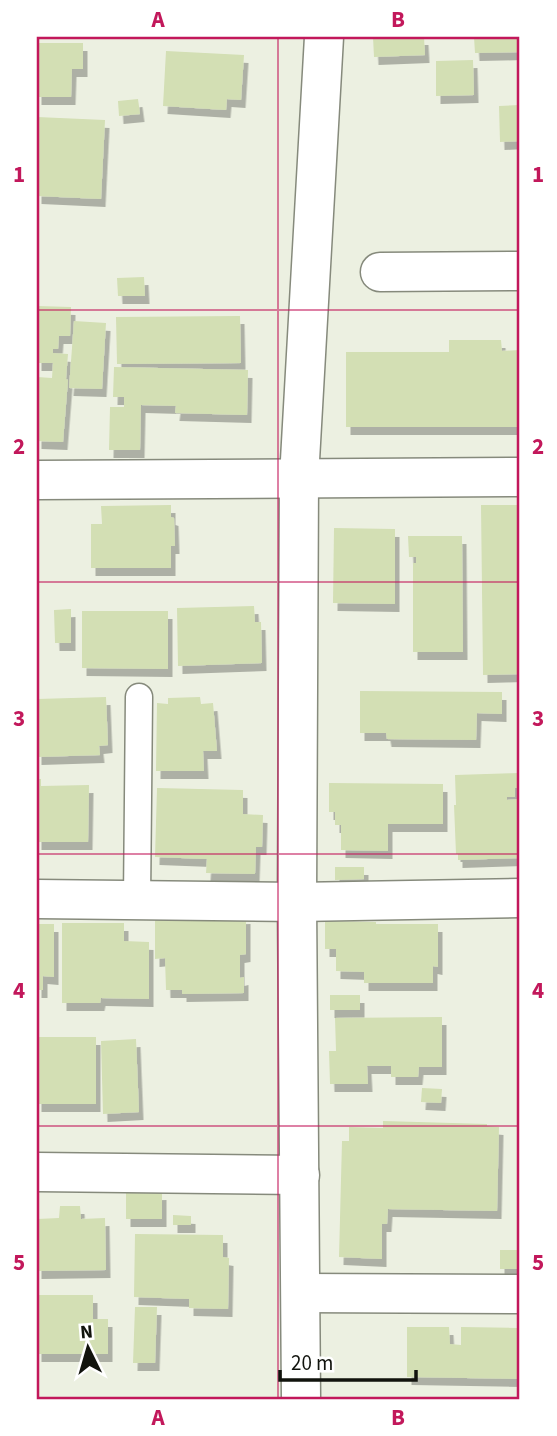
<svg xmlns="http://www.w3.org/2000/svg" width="557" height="1436" font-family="'Source Sans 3',sans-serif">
	<defs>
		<filter id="shadow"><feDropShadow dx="4.5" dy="8" stdDeviation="0" flood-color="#0004"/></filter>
	</defs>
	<rect width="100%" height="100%" fill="#ecf0e1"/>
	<g fill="#d3dfb4" filter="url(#shadow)">
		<polygon points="373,37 424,37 425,55 374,57"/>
		<polygon points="474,37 520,37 520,52 475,53"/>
		<polygon points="37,43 83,43 83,69 72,69 71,97 37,97"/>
		<polygon points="166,51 244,55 241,100 227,99 226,110 163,106"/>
		<polygon points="473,60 474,95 436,96 436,61"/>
		<polygon points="138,99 140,114 119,116 118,101"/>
		<polygon points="520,105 520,141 500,142 499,106"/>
		<polygon points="37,117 105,120 101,199 37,196"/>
		<polygon points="144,277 145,296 118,296 117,278"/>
		<polygon points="37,306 71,307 70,336 59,336 58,349 53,349 53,353 68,354 66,379 68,380 63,442 37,441 37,377 52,378 53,363 37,363"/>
		<polygon points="240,316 241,363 117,364 116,317"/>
		<polygon points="74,321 106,323 102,389 69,388"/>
		<polygon points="449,340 501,340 502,351 520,350 520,427 346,427 346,352 449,352"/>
		<polygon points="114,367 248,370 247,415 175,413 176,406 141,405 140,450 109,450 110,407 124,407 124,397 113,397"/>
		<polygon points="171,505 171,517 174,518 175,546 171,546 171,568 91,568 91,524 102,524 101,506"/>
		<polygon points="481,505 518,505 519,511 520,511 520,674 483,675"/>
		<polygon points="334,528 395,529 395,604 333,603"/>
		<polygon points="408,536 462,536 463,652 413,652 413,563 416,563 416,557 409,557"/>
		<polygon points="254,606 255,622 261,622 262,663 178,666 177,608"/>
		<polygon points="71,609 71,643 55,643 54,610"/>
		<polygon points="82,611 168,611 168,669 82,668"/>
		<polygon points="360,691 502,692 502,714 477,713 476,740 387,739 386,733 360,733"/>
		<polygon points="106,697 108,745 99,746 100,755 37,757 37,699"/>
		<polygon points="200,697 201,704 213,703 217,751 203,751 204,771 156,771 157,703 168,704 168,698"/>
		<polygon points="520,773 520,788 515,788 515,797 507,797 507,800 520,799 520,858 458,860 458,854 456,854 454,805 456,805 455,775"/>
		<polygon points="37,779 41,779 41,786 89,785 88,842 37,842"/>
		<polygon points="329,783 443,784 443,824 388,824 388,851 341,850 341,825 335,825 335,812 329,812"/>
		<polygon points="157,788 243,790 243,814 263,815 262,847 256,847 255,874 206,873 207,859 155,857"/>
		<polygon points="335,867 364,867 364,879 335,880"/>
		<polygon points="246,916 246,954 240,955 240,978 244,977 244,993 182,994 182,990 166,990 165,958 155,959 155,919"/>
		<polygon points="325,921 376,922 376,924 438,924 438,967 433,966 433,983 364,983 364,972 336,971 336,949 325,949"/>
		<polygon points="62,923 124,923 124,941 149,942 149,999 101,998 100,1003 62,1003"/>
		<polygon points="37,924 54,924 54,977 43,976 43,990 37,990"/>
		<rect x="330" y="995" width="30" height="15"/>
		<polygon points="442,1017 442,1067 419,1067 418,1077 391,1077 391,1066 367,1066 368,1084 330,1084 329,1051 336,1051 335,1018"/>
		<rect x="37" y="1037" width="59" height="67"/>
		<polygon points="136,1039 139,1112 103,1114 101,1041"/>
		<polygon points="422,1088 442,1089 441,1103 421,1102"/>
		<polygon points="383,1121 487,1124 487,1126 499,1127 497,1211 388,1209 387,1224 382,1224 382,1259 339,1257 342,1141 349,1141 349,1127 383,1128"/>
		<polygon points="162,1192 162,1219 126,1219 126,1193"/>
		<polygon points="60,1206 80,1206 81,1219 105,1218 106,1270 37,1271 37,1219 59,1218"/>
		<polygon points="173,1215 191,1216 191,1225 173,1225"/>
		<polygon points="135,1234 223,1235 223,1257 229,1258 228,1309 189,1308 189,1299 134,1297"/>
		<rect x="500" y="1250" width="20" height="19"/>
		<polygon points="37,1295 93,1295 93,1319 108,1319 108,1354 37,1354"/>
		<polygon points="135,1307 157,1307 155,1363 133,1363"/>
		<polygon points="407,1327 449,1327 450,1344 461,1345 461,1327 520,1328 520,1379 407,1377"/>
	</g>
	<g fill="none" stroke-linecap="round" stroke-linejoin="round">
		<defs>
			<polyline id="lane" points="137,900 139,697"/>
			<g id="street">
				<polyline points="380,272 520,271"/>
				<polyline points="37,480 520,477"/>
				<polyline points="37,899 297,902 520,898"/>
				<polyline points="37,1172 300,1175"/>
				<polyline points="301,1293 520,1294"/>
				<polyline points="301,1399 297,902 299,478 324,37"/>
			</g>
		</defs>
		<use href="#lane" stroke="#868a7c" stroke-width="29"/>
		<use href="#street" stroke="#868a7c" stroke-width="41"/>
		<use href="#lane" stroke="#fff" stroke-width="26"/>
		<use href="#street" stroke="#fff" stroke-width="38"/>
	</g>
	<path fill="none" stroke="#c2185b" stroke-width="2" stroke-opacity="0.55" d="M278 37V1399M37 310H520M37 582H520M37 854H520M37 1126H520"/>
	<rect width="557" height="1436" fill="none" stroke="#ffffff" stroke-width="77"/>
	<g transform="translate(88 1348) rotate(355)" stroke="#ffffff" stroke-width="5" paint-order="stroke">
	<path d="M0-5L12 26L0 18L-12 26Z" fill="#11130d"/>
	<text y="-10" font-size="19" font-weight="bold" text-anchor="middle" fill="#11130d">N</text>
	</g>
	<path d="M280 1370v10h136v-10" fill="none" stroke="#11130d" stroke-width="3.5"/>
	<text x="291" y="1370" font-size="21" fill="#11130d" stroke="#ffffff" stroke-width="5" paint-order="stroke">20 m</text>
	<rect x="38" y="38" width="480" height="1360" fill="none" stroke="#c2185b" stroke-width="2.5"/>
	<g font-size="23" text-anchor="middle" font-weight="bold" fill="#c2185b">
		<text x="158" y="27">A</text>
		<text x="398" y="27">B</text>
		<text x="19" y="182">1</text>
		<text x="538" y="182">1</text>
		<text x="19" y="454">2</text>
		<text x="538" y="454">2</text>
		<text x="19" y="726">3</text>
		<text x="538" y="726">3</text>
		<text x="19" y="998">4</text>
		<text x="538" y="998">4</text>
		<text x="19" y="1270">5</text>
		<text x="538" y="1270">5</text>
		<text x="158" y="1425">A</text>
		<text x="398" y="1425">B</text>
	</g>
</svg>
